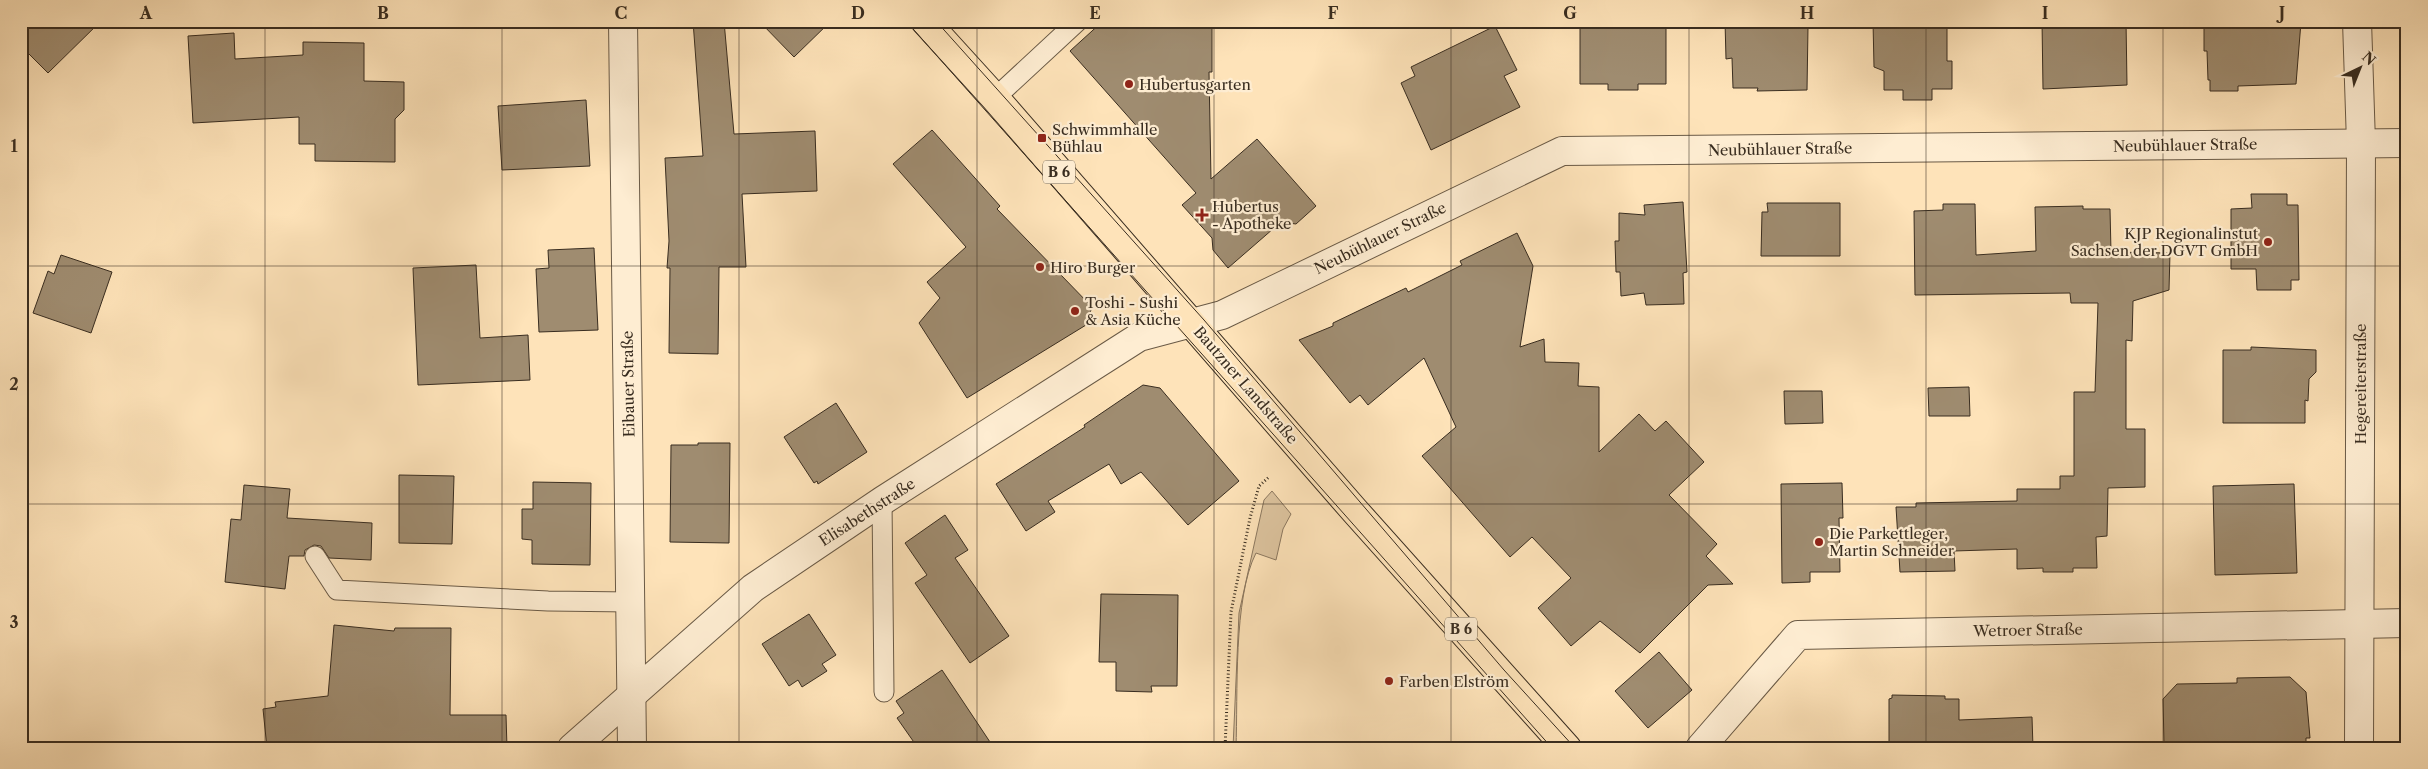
<svg xmlns="http://www.w3.org/2000/svg" width="2428" height="769" font-family="'Libre Caslon Text',serif">
	<rect width="100%" height="100%" fill="#fee3b9"/>
	<filter id="stains"><feTurbulence type="fractalNoise" baseFrequency=".004" numOctaves="4"/><feColorMatrix values="0 0 0 0 .2 0 0 0 0 .09 0 0 0 0 .02 0 0 0 .5 -.17"/></filter>
	<radialGradient id="worn" r=".72"><stop offset=".6" stop-color="#630" stop-opacity="0"/><stop offset="1" stop-color="#630" stop-opacity=".3"/></radialGradient>
	<path fill="#ddc49f" stroke="#8b7860" d="M1272 491 1291 514 1283 529 1276 560 1256 553C1233 598 1238 695 1236 748H1233L1239 613 1264 500Z"/>
	<g fill="#9f8c70" stroke="#392d20">
		<polygon points="21,21 101,21 48,73 21,46"/>
		<polygon points="693,21 724,21 734,134 815,131 817,191 742,194 746,267 719,267 718,354 669,353 670,268 667,268 669,241 665,158 703,156"/>
		<polygon points="759,21 831,21 794,57"/>
		<polygon points="1103,21 1212,21 1212,72 1209,72 1211,179 1257,139 1316,206 1296,224 1281,222 1228,268 1213,250 1212,238 1182,205 1196,193 1070,51"/>
		<polygon points="1607,21 1666,22 1666,84 1638,84 1638,90 1608,90 1608,84 1580,84 1580,23"/>
		<polygon points="1725,21 1805,21 1805,27 1808,27 1807,90 1757,91 1758,88 1733,88 1732,58 1726,59"/>
		<polygon points="1873,21 1947,21 1947,61 1952,61 1952,89 1932,89 1932,100 1903,100 1903,90 1884,90 1884,71 1874,67"/>
		<polygon points="2042,21 2126,21 2127,85 2043,89"/>
		<polygon points="2204,21 2301,22 2296,84 2238,86 2238,91 2210,91 2210,80 2208,80 2207,51 2204,51"/>
		<polygon points="1495,26 1517,70 1504,76 1520,107 1431,150 1401,83 1415,76 1411,67"/>
		<polygon points="234,33 235,59 303,55 303,42 364,43 364,81 404,82 404,110 395,119 395,162 315,161 315,144 299,144 299,117 193,123 188,36"/>
		<polygon points="586,100 590,166 502,170 498,106"/>
		<polygon points="932,130 1000,206 997,209 1092,307 1086,325 967,398 919,323 940,298 927,282 966,247 893,164"/>
		<polygon points="2251,194 2287,194 2287,205 2298,205 2299,280 2291,280 2291,290 2257,290 2256,269 2231,269 2231,209 2252,208"/>
		<polygon points="1683,202 1687,272 1683,273 1684,304 1646,305 1644,293 1621,296 1620,272 1616,272 1615,241 1619,241 1619,213 1645,215 1644,205"/>
		<polygon points="1767,203 1840,203 1840,256 1761,256 1762,212 1768,212"/>
		<polygon points="1943,204 1975,204 1976,255 2036,251 2035,207 2083,206 2083,209 2110,209 2111,252 2170,253 2169,290 2133,301 2132,341 2126,340 2126,429 2145,429 2145,487 2108,488 2107,536 2096,537 2097,568 2073,568 2073,572 2043,572 2043,568 2017,569 2017,549 1954,551 1955,571 1900,572 1896,507 1916,507 1916,503 2017,501 2017,489 2060,489 2060,476 2074,476 2074,392 2095,392 2098,303 2071,303 2070,293 1915,295 1914,211 1943,210"/>
		<polygon points="1517,233 1533,266 1520,347 1544,339 1545,362 1579,363 1578,386 1599,387 1599,452 1639,414 1655,431 1666,421 1704,462 1669,495 1717,544 1706,556 1733,584 1708,585 1640,653 1600,621 1571,646 1538,608 1571,578 1532,537 1510,557 1422,456 1456,427 1424,358 1368,405 1360,395 1350,403 1299,340 1333,326 1333,323 1406,288 1408,292 1462,265 1460,261"/>
		<polygon points="594,248 598,330 539,332 536,269 549,268 548,250"/>
		<polygon points="61,255 112,272 91,333 33,313 48,271 54,274"/>
		<polygon points="476,265 480,338 528,335 530,380 418,385 413,268"/>
		<polygon points="2251,347 2316,350 2316,372 2309,379 2308,401 2305,400 2305,423 2223,423 2223,350 2251,350"/>
		<polygon points="1143,385 1160,388 1239,481 1188,525 1141,472 1121,484 1109,464 1048,501 1055,512 1026,531 996,484 1085,427 1084,425"/>
		<polygon points="1969,387 1970,416 1929,416 1928,388"/>
		<polygon points="1784,391 1822,391 1823,423 1785,424"/>
		<polygon points="836,403 867,452 818,484 817,481 814,483 784,437"/>
		<polygon points="698,443 730,443 729,543 670,542 671,445 698,445"/>
		<polygon points="399,475 454,476 452,544 399,543"/>
		<polygon points="533,482 591,483 590,565 532,564 532,540 522,539 522,509 533,509"/>
		<polygon points="1842,483 1843,518 1839,518 1840,572 1810,572 1810,582 1782,583 1781,484"/>
		<polygon points="2294,484 2297,573 2215,575 2213,486"/>
		<polygon points="244,485 290,489 287,518 372,523 371,560 329,558 321,546 314,545 305,550 304,556 289,556 285,589 225,582 231,519 241,520"/>
		<polygon points="945,515 968,550 955,558 1009,636 970,663 915,583 927,575 905,543"/>
		<polygon points="1101,594 1178,595 1177,686 1151,686 1152,692 1116,691 1116,662 1099,662"/>
		<polygon points="809,614 836,655 822,664 827,671 802,687 798,680 789,686 762,644"/>
		<polygon points="334,625 394,631 395,628 451,628 450,715 506,715 507,748 267,748 263,709 276,707 275,702 328,696"/>
		<polygon points="1659,652 1692,690 1648,728 1615,691"/>
		<polygon points="942,670 994,748 918,748 897,718 904,713 896,701"/>
		<polygon points="2290,677 2306,692 2310,738 2306,738 2306,748 2166,748 2164,744 2163,699 2177,684 2237,683 2237,678"/>
		<polygon points="1892,695 1945,696 1945,699 1959,699 1959,720 2032,717 2033,748 1889,748 1889,699 1892,698"/>
	</g>
	<g fill="none" stroke-linecap="round" stroke-linejoin="round">
		<defs>
			<g id="service">
				<polyline points="995,98 1078,21"/>
				<polyline points="882,501 884,692"/>
				<polyline points="315,556 337,590 548,601 631,602"/>
			</g>
			<g id="minor">
				<polyline points="623,21 632,748"/>
				<polyline points="2357,21 2361,143 2359,748"/>
				<polyline points="572,748 753,588 882,501 1139,337 1222,315 1562,151 2407,143"/>
				<polyline points="1700,748 1798,635 2407,623"/>
			</g>
			<polyline id="primary" points="925,21 995,98 1354,510 1567,748"/>
		</defs>
		<use href="#service" stroke="#6a5a46" stroke-width="21"/>
		<use href="#minor" stroke="#6a5a46" stroke-width="30"/>
		<use href="#primary" stroke="#392d20" stroke-width="30"/>
		<polyline stroke="#392d20" stroke-width="3" stroke-dasharray="1 2.5" stroke-linecap="butt" points="1225,748 1231,612 1250,518 1259,486 1269,477"/>
		<use href="#service" stroke="#feedd2" stroke-width="19"/>
		<use href="#minor" stroke="#feedd2" stroke-width="28"/>
		<use href="#primary" stroke="#fee3b9" stroke-width="28"/>
		<g stroke="#392d20" stroke-width="1">
			<polyline points="906,21 1552,748"/>
			<polyline points="936,21 1204,320 1504,670 1575,748"/>
		</g>
	</g>
	<path fill="none" stroke="#392d20" stroke-width="1" stroke-opacity="0.55" d="M265 21V748M502 21V748M739 21V748M977 21V748M1214 21V748M1451 21V748M1689 21V748M1926 21V748M2163 21V748M21 266H2407M21 504H2407"/>
	<g fill="#8f2418" stroke="#feedd2" stroke-width="2">
		<circle cx="1129" cy="84" r="5"/>
		<rect x="1037" y="133" width="10" height="10" rx="2.5"/>
		<path d="M1199.5 207.5h5v5h5v5h-5v5h-5v-5h-5v-5h5z"/>
		<circle cx="2268" cy="242" r="5"/>
		<circle cx="1040" cy="267" r="5"/>
		<circle cx="1075" cy="311" r="5"/>
		<circle cx="1819" cy="542" r="5"/>
		<circle cx="1389" cy="681" r="5"/>
	</g>
	<g text-anchor="middle" dominant-baseline="central" stroke-width="4.5" stroke-linejoin="round" paint-order="stroke">
		<g fill="#feedd2" stroke="#746755" stroke-width="1">
			<rect x="1043" y="160.5" width="32" height="23" rx="4"/>
			<rect x="1445" y="617.5" width="32" height="23" rx="4"/>
		</g>
		<g font-size="14" font-weight="bold" fill="#392d20">
			<text x="1059" y="172">B 6</text>
			<text x="1461" y="629">B 6</text>
		</g>
		<g font-size="15" fill="#392d20" stroke="#feedd2" text-anchor="start">
			<text x="1139" y="84">Hubertusgarten</text>
			<text x="1052" y="129">Schwimmhalle<tspan x="1052" dy="17">Bühlau</tspan></text>
			<text x="1212" y="206">Hubertus<tspan x="1212" dy="17">- Apotheke</tspan></text>
			<text x="2258" y="233" text-anchor="end">KJP Regionalinstut<tspan x="2258" dy="17">Sachsen der DGVT GmbH</tspan></text>
			<text x="1050" y="267">Hiro Burger</text>
			<text x="1085" y="302">Toshi - Sushi<tspan x="1085" dy="17">&amp; Asia Küche</tspan></text>
			<text x="1829" y="533">Die Parkettleger,<tspan x="1829" dy="17">Martin Schneider</tspan></text>
			<text x="1399" y="681">Farben Elström</text>
		</g>
		<g font-size="15" fill="#392d20" stroke="#feedd2">
			<text transform="translate(2185 145) rotate(-1)">Neubühlauer Straße</text>
			<text transform="translate(1780 149) rotate(-1)">Neubühlauer Straße</text>
			<text transform="translate(1380 238) rotate(-26)">Neubühlauer Straße</text>
			<text transform="translate(628 384) rotate(-91)">Eibauer Straße</text>
			<text transform="translate(2360 384) rotate(-90)">Hegereiterstraße</text>
			<text transform="translate(1246 385) rotate(49)">Bautzner Landstraße</text>
			<text transform="translate(867 512) rotate(-33)">Elisabethstraße</text>
			<text transform="translate(2028 630) rotate(-1)">Wetroer Straße</text>
		</g>
	</g>
	<rect width="2428" height="769" fill="none" stroke="#fee3b9" stroke-width="55"/>
	<g transform="translate(2360 68) rotate(43)" stroke="#feedd2" stroke-width="4" paint-order="stroke">
	<path d="M0-4L9 19L0 12L-9 19Z" fill="#392d20"/>
	<text y="-8" font-size="14" font-weight="bold" text-anchor="middle" fill="#392d20">N</text>
	</g>
	<rect x="28" y="28" width="2372" height="714" fill="none" stroke="#392d20" stroke-width="2"/>
	<g font-size="16" text-anchor="middle" font-weight="bold" fill="#392d20">
		<text x="146" y="19">A</text>
		<text x="383" y="19">B</text>
		<text x="621" y="19">C</text>
		<text x="858" y="19">D</text>
		<text x="1095" y="19">E</text>
		<text x="1333" y="19">F</text>
		<text x="1570" y="19">G</text>
		<text x="1807" y="19">H</text>
		<text x="2045" y="19">I</text>
		<text x="2282" y="19">J</text>
		<text x="14" y="152">1</text>
		<text x="14" y="390">2</text>
		<text x="14" y="628">3</text>
	</g>
	<rect width="100%" height="100%" filter="url(#stains)"/>
	<rect width="100%" height="100%" fill="url(#worn)"/>
</svg>
